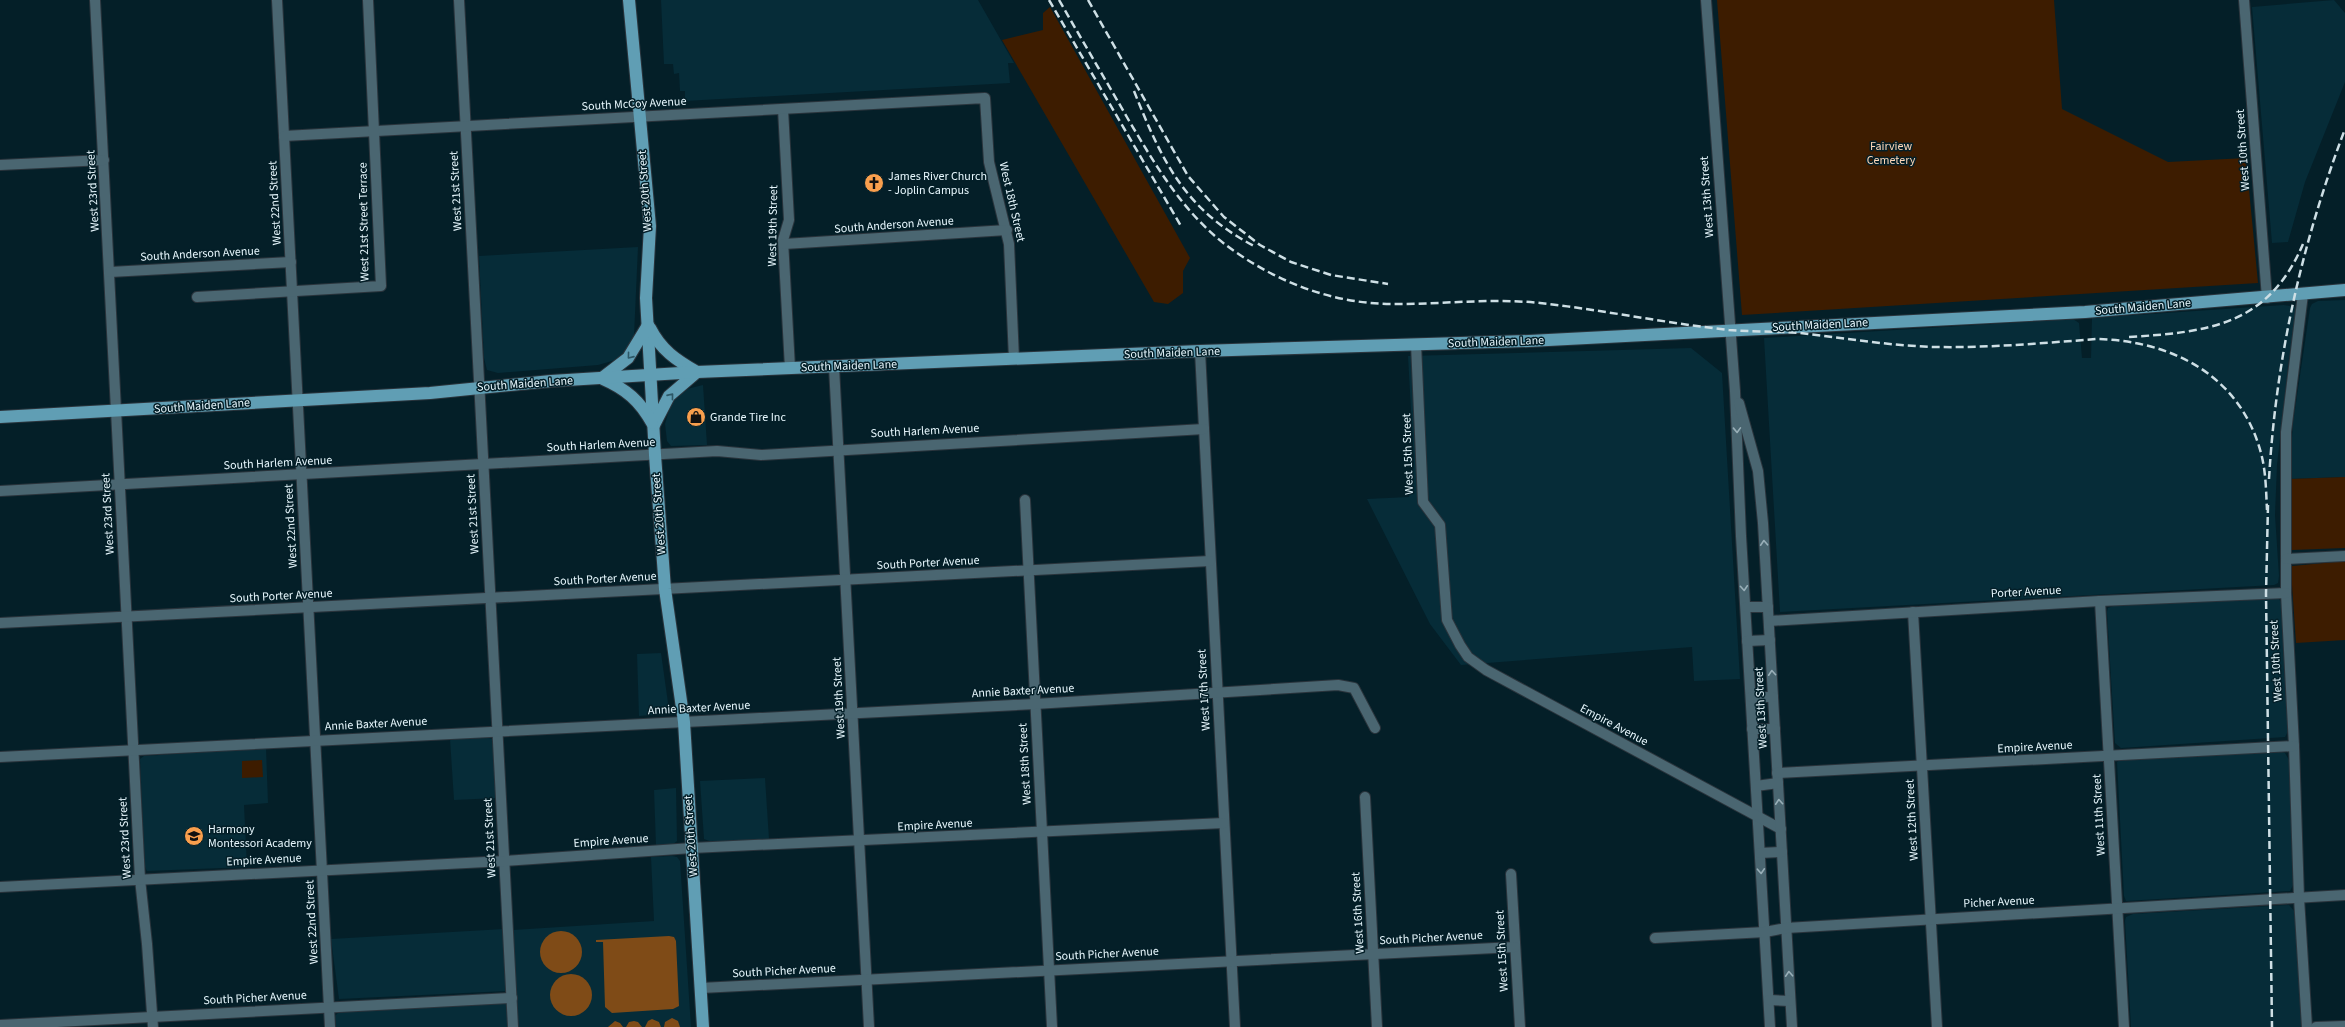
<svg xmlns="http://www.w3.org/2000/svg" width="2345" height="1027" font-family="'Source Sans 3',sans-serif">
	<rect width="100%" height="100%" fill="#041f28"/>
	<g fill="#062c38">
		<polygon points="661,0 978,0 1014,63 1008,63 1010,83 685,101 685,91 680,91 679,73 674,74 673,64 664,64"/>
		<polygon points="2334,0 2345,13 2345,82 2305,182 2288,242 2272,243 2252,7"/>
		<polygon points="638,247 634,336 629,348 619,359 598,365 498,373 487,370 484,358 479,256"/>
		<polygon points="2345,300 2345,477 2289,479 2293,423 2310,308 2312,304 2318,301"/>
		<polygon points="2284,305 2295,307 2296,316 2288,366 2277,465 2275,515 2279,576 2278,583 2274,585 1780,612 1764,338 2073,319 2079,323 2082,358 2091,358 2092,318"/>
		<polygon points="1691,348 1722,373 1740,679 1694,681 1692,647 1461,665 1430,624 1367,499 1409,497 1414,464 1408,356"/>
		<polygon points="703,385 707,445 671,446 667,441 665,424 671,403 677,395 687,389"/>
		<polygon points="2278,598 2282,603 2288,731 2285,737 2121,748 2115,743 2107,612 2108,608 2116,605"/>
		<polygon points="661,653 669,710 663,714 639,716 637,654"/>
		<polygon points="489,738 493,739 497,798 454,800 450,739"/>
		<polygon points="266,748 268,803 244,805 247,867 147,871 145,867 140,759 144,756"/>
		<polygon points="2282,752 2285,753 2289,760 2293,885 2290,891 2126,901 2124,896 2117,762 2120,760"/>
		<polygon points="765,778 769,839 712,842 704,839 700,781"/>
		<polygon points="676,788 677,841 672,845 656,846 654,790"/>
		<polygon points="672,856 677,857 680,861 691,1027 518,1027 513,930 654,921 651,857"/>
		<polygon points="2289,905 2295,912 2302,1027 2131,1027 2125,921 2126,917 2133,914"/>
		<polygon points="504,929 506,991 339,999 331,939"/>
		<polygon points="505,1003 508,1006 509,1027 336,1027 335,1016 339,1012"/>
	</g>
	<g fill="#3d1c00">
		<polygon points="1717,0 2054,0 2062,109 2168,162 2246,158 2258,283 1742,315"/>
		<polygon points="1050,7 1190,258 1183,271 1183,293 1168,304 1154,302 1002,40 1043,30 1043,13"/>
		<polygon points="2345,477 2345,548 2292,550 2291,547 2289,479"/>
		<polygon points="2345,561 2345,640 2296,643 2291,571 2292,566"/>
		<polygon points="262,760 263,777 242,778 242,761"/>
	</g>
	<g fill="#7f4b17">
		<circle cx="561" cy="952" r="21"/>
		<polygon points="669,936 674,937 676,941 679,1006 673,1009 612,1013 605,1007 603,942 596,942 596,940"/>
		<circle cx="571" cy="995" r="21"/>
		<polygon points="672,1018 678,1021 680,1027 664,1027 665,1022"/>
		<polygon points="652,1019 659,1022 661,1027 645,1027 648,1021"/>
		<polygon points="615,1021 620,1023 623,1027 608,1027"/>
		<polygon points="634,1021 638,1022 642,1027 626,1027 629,1022"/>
	</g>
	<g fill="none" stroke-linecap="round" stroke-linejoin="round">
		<defs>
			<g id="minor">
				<polyline points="95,0 140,879 147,944 153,1027"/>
				<polyline points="277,0 330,1027"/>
				<polyline points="459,0 513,1027"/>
				<polyline points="1706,0 1735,391 1741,536 1770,1027"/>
				<polyline points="2244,0 2267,298"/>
				<polyline points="783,109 789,220 783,240 790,368"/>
				<polyline points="284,136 985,98 989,162 1009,244 1014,359"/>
				<polyline points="0,165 104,160"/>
				<polyline points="784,244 1007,230"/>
				<polyline points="110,272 291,262"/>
				<polyline points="2303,294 2286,432 2286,593 2294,746 2299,898 2307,1027"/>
				<polyline points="197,297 381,286 368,0"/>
				<polyline points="1416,344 1423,502 1440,525 1447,620 1460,645 1468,657 1486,670 1781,829"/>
				<polyline points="1200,351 1235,1027"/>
				<polyline points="834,367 869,1027"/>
				<polyline points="1739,403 1758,471 1763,523 1792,1027"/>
				<polyline points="0,491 717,451 761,455 1204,429"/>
				<polyline points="1025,500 1052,1027"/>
				<polyline points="2286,559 2345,556"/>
				<polyline points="2100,601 2124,1027"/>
				<polyline points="1746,607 1768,607"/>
				<polyline points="1913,612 1937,1027"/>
				<polyline points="1769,621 2100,601 2286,593"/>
				<polyline points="0,623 1210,561"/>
				<polyline points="1747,641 1770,640"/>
				<polyline points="1751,697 1773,697"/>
				<polyline points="1752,729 1775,729"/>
				<polyline points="0,757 1035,704 1338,685 1354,688 1375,728"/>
				<polyline points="1777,773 2294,746"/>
				<polyline points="1756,786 1778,783"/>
				<polyline points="1365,797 1377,1027"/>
				<polyline points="1760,853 1782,852"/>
				<polyline points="1511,874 1520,1027"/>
				<polyline points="0,887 505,861 692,848 1224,823"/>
				<polyline points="1655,938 1765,932 1786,928 2345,895"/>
				<polyline points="701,988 1515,947"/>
				<polyline points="1769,1000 1790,1001"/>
				<polyline points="0,1025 512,998"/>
				<polyline points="2316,1027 2345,1026"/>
			</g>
			<g id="major">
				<polyline points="629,0 650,226 646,298 655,455 665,589 684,722 703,1027"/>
				<path d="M650 328C661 350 676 360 697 372L669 396 654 425"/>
				<polyline points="602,378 628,358 648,325"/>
				<path d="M603 379C626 389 640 401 652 423"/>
				<polyline points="0,417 430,393 551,381 697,372 1200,351 1529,341 2085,312 2345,290"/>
			</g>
		</defs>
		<use href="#minor" stroke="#2a343c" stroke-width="12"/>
		<use href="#major" stroke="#2a343c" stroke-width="14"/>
		<use href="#minor" stroke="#4a6671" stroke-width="10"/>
		<use href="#major" stroke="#609eb4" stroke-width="12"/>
		<g stroke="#cedfe5" stroke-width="2.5" stroke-dasharray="8 4" stroke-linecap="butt">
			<polyline points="1049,0 1181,226"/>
			<path d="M1059 0C1082 40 1105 79 1128 119 1159 171 1188 221 1240 255 1286 286 1341 305 1397 304 1445 304 1492 298 1540 303 1603 310 1665 323 1729 330 1752 332 1776 331 1800 333 1845 338 1891 346 1936 347 1989 348 2044 343 2097 339 2172 341 2240 375 2261 453 2266 472 2266 491 2267 510"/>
			<polyline points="1088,0 1188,176 1224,217 1260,245 1291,262 1331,275 1388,284"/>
			<path d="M1134 91C1162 161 1184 209 1254 246"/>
			<path d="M2129 337C2208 332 2268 326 2303 244"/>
			<path d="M2269 479C2276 357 2302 243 2345 129"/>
			<polyline points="2268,505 2266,594 2272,1027"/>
		</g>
	</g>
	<defs><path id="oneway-chevron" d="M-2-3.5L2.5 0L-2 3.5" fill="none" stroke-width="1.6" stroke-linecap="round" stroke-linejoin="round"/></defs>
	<g stroke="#2d5867">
		<use href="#oneway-chevron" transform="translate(630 356) rotate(129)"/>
		<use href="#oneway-chevron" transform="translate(671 396) rotate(-51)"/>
	</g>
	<g stroke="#99afb8">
		<use href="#oneway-chevron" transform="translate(1737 430) rotate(88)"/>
		<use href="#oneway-chevron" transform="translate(1764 543) rotate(-93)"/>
		<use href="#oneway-chevron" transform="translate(1744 588) rotate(86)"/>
		<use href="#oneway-chevron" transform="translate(1772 673) rotate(-94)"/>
		<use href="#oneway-chevron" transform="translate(1779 802) rotate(-94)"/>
		<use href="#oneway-chevron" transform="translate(1761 871) rotate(87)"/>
		<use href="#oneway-chevron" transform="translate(1789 974) rotate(-93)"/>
	</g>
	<defs>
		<symbol id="church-disc" viewBox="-11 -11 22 22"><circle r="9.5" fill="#f99f4d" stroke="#041f28"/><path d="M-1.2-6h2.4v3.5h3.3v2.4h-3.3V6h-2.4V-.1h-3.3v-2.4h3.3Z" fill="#111"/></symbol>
		<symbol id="shop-disc" viewBox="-11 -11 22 22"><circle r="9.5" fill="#f99f4d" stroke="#041f28"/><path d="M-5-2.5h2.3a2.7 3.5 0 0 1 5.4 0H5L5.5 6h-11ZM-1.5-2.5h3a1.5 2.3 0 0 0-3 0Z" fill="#111"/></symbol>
		<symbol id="school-disc" viewBox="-11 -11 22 22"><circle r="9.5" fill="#f99f4d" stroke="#041f28"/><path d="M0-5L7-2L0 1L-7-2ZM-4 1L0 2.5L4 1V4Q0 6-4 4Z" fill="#111"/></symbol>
	</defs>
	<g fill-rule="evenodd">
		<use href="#church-disc" x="863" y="172" width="22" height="22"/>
		<use href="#shop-disc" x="685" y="406" width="22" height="22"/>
		<use href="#school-disc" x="183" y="825" width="22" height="22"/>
	</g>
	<g text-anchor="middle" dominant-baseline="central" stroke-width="3" stroke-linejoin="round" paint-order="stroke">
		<g font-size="12" fill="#e8f8fe" stroke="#041f28">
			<text transform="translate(634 104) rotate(-3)">South McCoy Avenue</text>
			<text transform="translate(2243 150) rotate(-94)">West 10th Street</text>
			<text transform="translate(93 191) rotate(-93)">West 23rd Street</text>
			<text transform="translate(456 191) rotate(-93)">West 21st Street</text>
			<text transform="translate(645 191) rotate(-94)">West 20th Street</text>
			<text transform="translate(1707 197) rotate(-94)">West 13th Street</text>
			<text transform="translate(1012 202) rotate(77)">West 18th Street</text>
			<text transform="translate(275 203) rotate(-93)">West 22nd Street</text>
			<text transform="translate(364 222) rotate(-91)">West 21st Street Terrace</text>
			<text transform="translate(894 225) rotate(-4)">South Anderson Avenue</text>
			<text transform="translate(773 226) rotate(-89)">West 19th Street</text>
			<text transform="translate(200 254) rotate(-3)">South Anderson Avenue</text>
			<text transform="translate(2143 307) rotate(-5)">South Maiden Lane</text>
			<text transform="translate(1820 325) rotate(-3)">South Maiden Lane</text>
			<text transform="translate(1496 342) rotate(-2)">South Maiden Lane</text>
			<text transform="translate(1172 353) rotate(-2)">South Maiden Lane</text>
			<text transform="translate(849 366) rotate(-2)">South Maiden Lane</text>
			<text transform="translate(525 384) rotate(-4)">South Maiden Lane</text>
			<text transform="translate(202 406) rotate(-4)">South Maiden Lane</text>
			<text transform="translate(925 431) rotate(-3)">South Harlem Avenue</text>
			<text transform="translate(601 445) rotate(-3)">South Harlem Avenue</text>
			<text transform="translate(1408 454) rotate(-92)">West 15th Street</text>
			<text transform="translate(278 463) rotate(-3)">South Harlem Avenue</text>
			<text transform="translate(108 514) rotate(-93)">West 23rd Street</text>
			<text transform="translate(473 514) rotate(-93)">West 21st Street</text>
			<text transform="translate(659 514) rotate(-94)">West 20th Street</text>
			<text transform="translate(291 526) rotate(-93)">West 22nd Street</text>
			<text transform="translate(928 563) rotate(-3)">South Porter Avenue</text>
			<text transform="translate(605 579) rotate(-3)">South Porter Avenue</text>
			<text transform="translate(2026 592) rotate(-3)">Porter Avenue</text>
			<text transform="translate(281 596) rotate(-3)">South Porter Avenue</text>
			<text transform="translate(2276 661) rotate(-93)">West 10th Street</text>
			<text transform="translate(1204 690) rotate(-93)">West 17th Street</text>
			<text transform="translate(1023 691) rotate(-3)">Annie Baxter Avenue</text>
			<text transform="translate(839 698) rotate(-93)">West 19th Street</text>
			<text transform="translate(699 708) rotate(-3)">Annie Baxter Avenue</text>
			<text transform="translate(1761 708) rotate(-93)">West 13th Street</text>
			<text transform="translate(376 724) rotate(-3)">Annie Baxter Avenue</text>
			<text transform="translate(1614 725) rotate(28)">Empire Avenue</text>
			<text transform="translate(2035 747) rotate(-3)">Empire Avenue</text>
			<text transform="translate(1025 764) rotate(-93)">West 18th Street</text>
			<text transform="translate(2099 815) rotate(-93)">West 11th Street</text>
			<text transform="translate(1912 820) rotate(-93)">West 12th Street</text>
			<text transform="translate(935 825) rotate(-3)">Empire Avenue</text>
			<text transform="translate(691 836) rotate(-94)">West 20th Street</text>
			<text transform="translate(125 838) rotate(-93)">West 23rd Street</text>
			<text transform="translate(490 838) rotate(-93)">West 21st Street</text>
			<text transform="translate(611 841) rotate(-4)">Empire Avenue</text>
			<text transform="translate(264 860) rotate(-3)">Empire Avenue</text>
			<text transform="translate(1999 902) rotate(-3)">Picher Avenue</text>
			<text transform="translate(1358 913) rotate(-93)">West 16th Street</text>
			<text transform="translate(312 922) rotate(-93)">West 22nd Street</text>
			<text transform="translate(1431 938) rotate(-3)">South Picher Avenue</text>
			<text transform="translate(1502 951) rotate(-93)">West 15th Street</text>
			<text transform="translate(1107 954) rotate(-3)">South Picher Avenue</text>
			<text transform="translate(784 971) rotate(-3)">South Picher Avenue</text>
			<text transform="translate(255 998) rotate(-3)">South Picher Avenue</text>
		</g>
		<g font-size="12" fill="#ffd8b9" stroke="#041f28">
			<text x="1891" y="146">Fairview<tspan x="1891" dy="14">Cemetery</tspan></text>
		</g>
		<g font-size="12" fill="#e8f8fe" stroke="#041f28" text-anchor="start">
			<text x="888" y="176">James River Church<tspan x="888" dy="14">- Joplin Campus</tspan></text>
			<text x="710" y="417">Grande Tire Inc</text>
			<text x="208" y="829">Harmony<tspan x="208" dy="14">Montessori Academy</tspan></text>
		</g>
	</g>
</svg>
